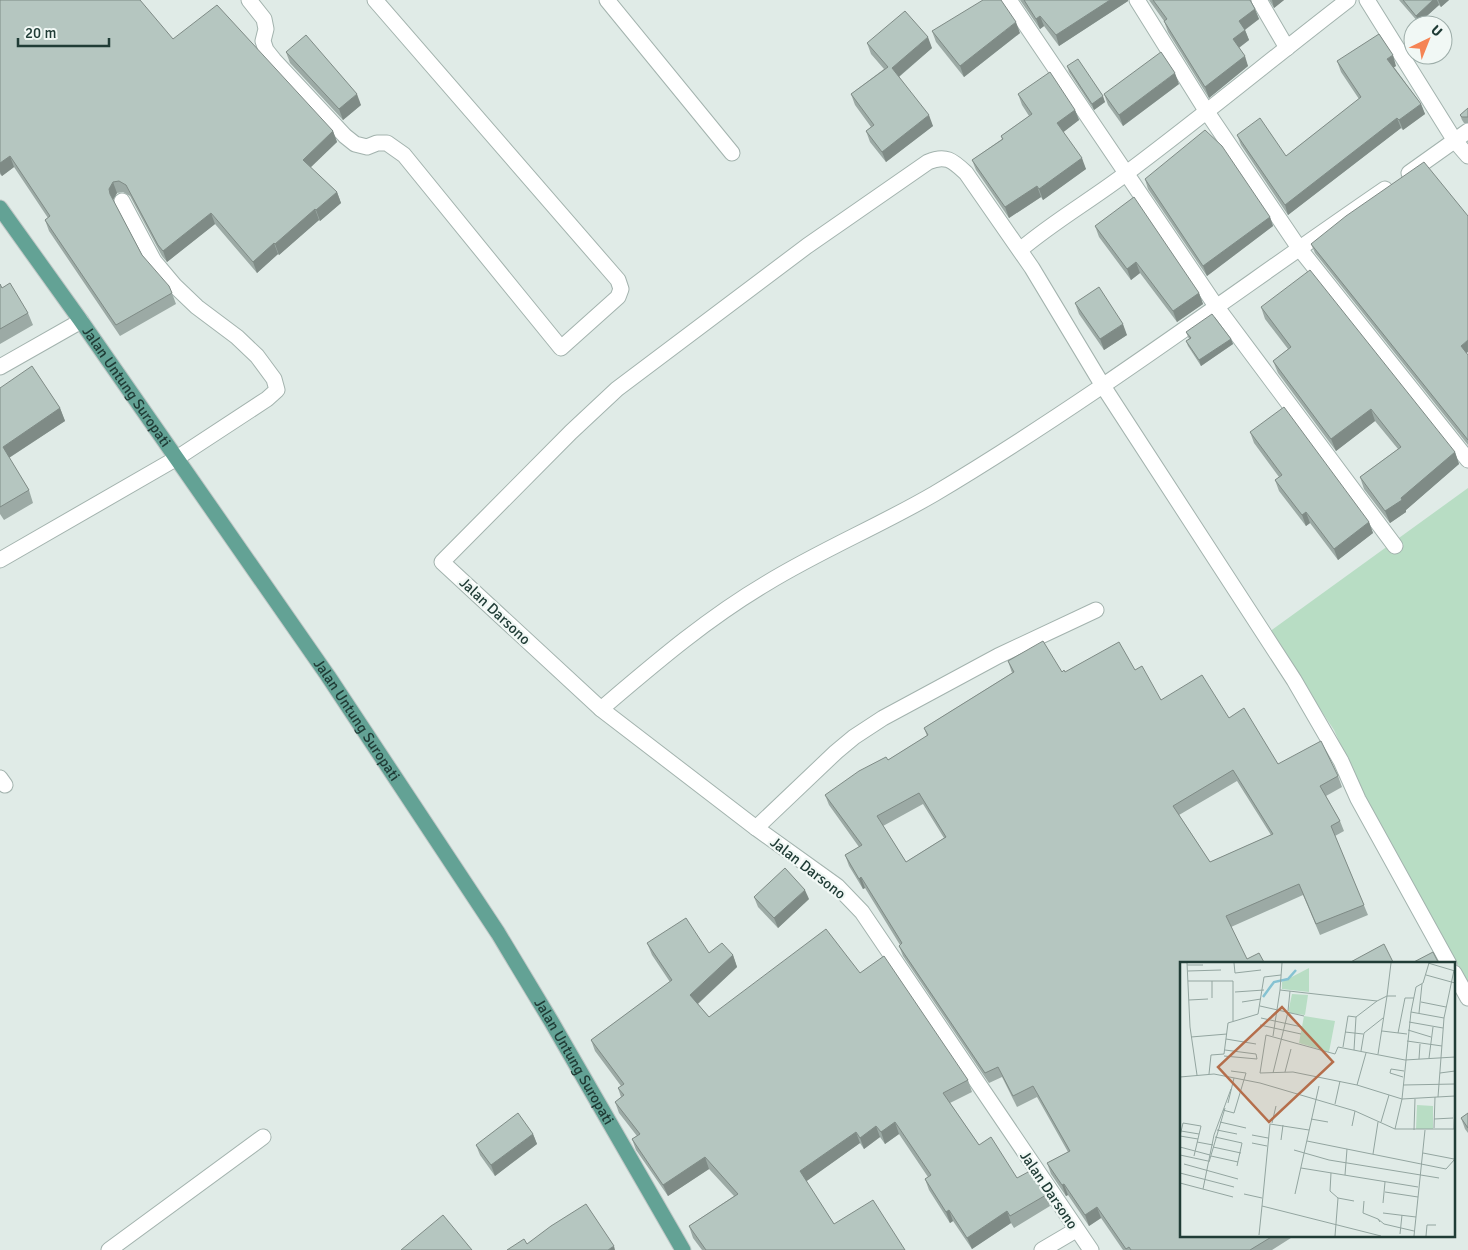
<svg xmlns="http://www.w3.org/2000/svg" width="1468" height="1250" font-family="Signika,sans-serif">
	<rect width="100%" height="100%" fill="#e0ebe7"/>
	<polygon fill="#b8ddc4" points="1468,488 1468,983 1365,799 1334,730 1269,632"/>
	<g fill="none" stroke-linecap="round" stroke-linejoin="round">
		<defs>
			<g id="minor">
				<polyline points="249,0 264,19 266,29 263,41 266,50 274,60 345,136 355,144 367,147 377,143 387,143 404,155 561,348 618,297 621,289 618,280 375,0"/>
				<polyline points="607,0 732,153"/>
				<polyline points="1009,0 1216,306 1395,546"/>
				<polyline points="1137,0 1207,112 1299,248 1468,460"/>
				<polyline points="1259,0 1287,48"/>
				<polyline points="1367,0 1455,141 1468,156"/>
				<polyline points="1409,173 1468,131"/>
				<path d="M1020 250C1054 221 1093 199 1128 172 1203 116 1274 57 1348 0"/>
				<polyline points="0,367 81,321"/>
				<polyline points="0,560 177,458 267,399 277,390 274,379 257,356 237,337 197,307 175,286 154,261 122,201"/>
				<path d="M601 709C654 664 706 619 767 583 821 550 879 526 934 494 1090 401 1236 291 1385 189"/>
				<polyline points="0,778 5,785"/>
				<polyline points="756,828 836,752 854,737 883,718 998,656 1096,610"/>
				<polyline points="1454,973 1468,998"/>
				<polyline points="109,1250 263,1137"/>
				<polyline points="1042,1250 1076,1230"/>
				<path d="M1091 1250 862 912 837 886 756 828 601 709 442 562 571 432 617 389 807 246 928 162C946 154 953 161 966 173L1032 268 1103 386 1294 680 1341 761 1358 799 1449 964"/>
			</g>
			<g id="major">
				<path id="s1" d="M0 208 81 321 328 676 498 933 551 1021 683 1250"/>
			</g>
		</defs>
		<use href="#minor" stroke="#a3b3ae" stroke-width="17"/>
		<use href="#major" stroke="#c1c8c7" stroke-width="17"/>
		<use href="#minor" stroke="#fff" stroke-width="15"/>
		<use href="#major" stroke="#63a295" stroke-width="15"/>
	</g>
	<g fill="#9caaa5" fill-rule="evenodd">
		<polygon points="0,0 173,39 333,131 337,142 310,167 337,192 341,203 320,221 319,220 279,255 278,254 257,273 215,224 167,262 162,256 130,196 123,192 117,193 113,200 142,255 172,293 176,304 120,336 49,231 45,220 48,218 14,167 2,176 0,174"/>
		<polygon points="1020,0 1128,0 1128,1 1059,46 1044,26 1040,29"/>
		<polygon points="1149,0 1250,0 1259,19 1245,30 1249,40 1239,48 1248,66 1209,98 1168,32 1164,21"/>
		<polygon points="1269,0 1284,0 1274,8"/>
		<polygon points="1399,0 1449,0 1441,7 1439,5 1419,23"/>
		<polygon points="932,31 1020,33 964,77 936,42"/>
		<polygon points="867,43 932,48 899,77 933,126 886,162 870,142 866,131 871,127 855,105 851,94 884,69 871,54"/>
		<polygon points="286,52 361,105 343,120 290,63"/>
		<polygon points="1337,61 1396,66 1394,67 1421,104 1425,114 1403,130 1401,128 1288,215 1241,145 1237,135 1286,156 1359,99 1341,72"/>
		<polygon points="1067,66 1105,102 1094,110 1069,72"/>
		<polygon points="1179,84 1123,126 1108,105 1104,94"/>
		<polygon points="1018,94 1075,110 1079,120 1063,132 1086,169 1043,200 1041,197 1009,218 976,170 972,160 1002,139 1001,136 1029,116 1022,105"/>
		<polygon points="1468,108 1468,123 1464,123 1462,120 1460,115"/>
		<polygon points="1145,179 1270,217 1273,226 1207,276 1148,189"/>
		<polygon points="1095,226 1199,293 1203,304 1177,322 1140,273 1131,280 1099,237"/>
		<polygon points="1311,244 1466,353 1468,355 1468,445 1315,253"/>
		<polygon points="0,284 2,288 28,313 33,325 0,344"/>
		<polygon points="1075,303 1127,335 1104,350 1079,314"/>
		<polygon points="1261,307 1455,452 1459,464 1406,510 1406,512 1390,523 1364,489 1360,477 1398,449 1375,421 1336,451 1278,373 1273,361 1288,349 1265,319"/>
		<polygon points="1186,332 1231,339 1233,344 1201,366 1188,346 1186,341 1189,339"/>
		<polygon points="0,388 60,408 65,421 9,458 29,490 33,503 4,520 0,514"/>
		<polygon points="1250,432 1369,522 1373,533 1338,560 1310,523 1306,526 1279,491 1275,480 1279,477 1254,443"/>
		<path d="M1008 661 1062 672 1135 670 1161 700 1229 718 1278 764 1338 776 1342 787 1326 796 1340 821 1344 831 1335 836 1368 915 1320 935 1303 895 1231 927 1182 1236H1294L1272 1250H1123L1101 1218 1089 1226 1068 1195 1066 1196 1051 1174 1047 1163 1068 1152 1037 1097 1017 1107 1002 1077 989 1083 903 956 899 946 900 945 865 888 863 889 849 866 845 855 859 847 829 805 825 795 888 760 927 736 924 728 1012 673ZM1237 781 1271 835 1210 862 1179 815ZM923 804 944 838 906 862 883 826Z"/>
		<polygon points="754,897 809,899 778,928 758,907"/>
		<polygon points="647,943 709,953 733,955 737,967 698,1004 709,1017 860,973 968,1080 972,1092 950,1103 979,1145 1017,1178 1046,1195 1050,1206 1014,1228 1011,1223 972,1249 953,1221 950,1223 929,1190 925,1179 928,1177 899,1134 885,1144 880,1137 864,1149 860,1143 806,1181 834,1224 905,1250 702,1250 693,1238 689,1226 734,1196 709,1169 668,1196 636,1150 632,1139 637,1136 619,1113 615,1102 621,1097 618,1088 621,1086 595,1051 591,1040 670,982 652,955"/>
		<polygon points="1468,1113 1468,1133 1465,1129 1461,1118"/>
		<polygon points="533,1134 537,1144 495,1176 480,1155 476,1145"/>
	</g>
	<g fill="#7f8b86">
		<polygon points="1110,0 1128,0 1128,1 1059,46 1056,35"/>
		<polygon points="1272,0 1284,0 1274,8"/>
		<polygon points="1433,0 1437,0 1439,5 1419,23 1416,16"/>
		<polygon points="1438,0 1449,0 1441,7"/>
		<polygon points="1255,9 1259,19 1243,31 1239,21"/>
		<polygon points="1040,16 1044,26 1040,29 1036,19"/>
		<polygon points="1016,22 1020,33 964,77 960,66"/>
		<polygon points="1245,30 1249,40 1237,49 1233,39"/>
		<polygon points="928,37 932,48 896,79 892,68"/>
		<polygon points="1393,55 1396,66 1391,69 1387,59"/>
		<polygon points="1245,56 1248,66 1209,98 1205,87"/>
		<polygon points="1175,73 1179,84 1123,126 1119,115"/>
		<polygon points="357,94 361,105 343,120 339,109"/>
		<polygon points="1103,96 1105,102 1094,110 1092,104"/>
		<polygon points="1421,104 1425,114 1403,130 1399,120"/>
		<polygon points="1075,110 1079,120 1061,134 1057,123"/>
		<polygon points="929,115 933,126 886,162 882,152"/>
		<polygon points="1397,118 1401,128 1288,215 1285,205"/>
		<polygon points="333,131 337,142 307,171 303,160"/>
		<polygon points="10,156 14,167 2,176 0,172 0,163"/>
		<polygon points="1082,158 1086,169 1043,200 1039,189"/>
		<polygon points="113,182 117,193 113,200 110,194 109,189"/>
		<polygon points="1037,186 1041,197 1009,218 1005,207"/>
		<polygon points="337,192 341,203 320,221 316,210"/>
		<polygon points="315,209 319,220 279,255 275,244"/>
		<polygon points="211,213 215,224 167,262 163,251"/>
		<polygon points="1270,217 1273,226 1207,276 1203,266"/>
		<polygon points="274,243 278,254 257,273 253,262"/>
		<polygon points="1136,262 1140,273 1131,280 1127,269"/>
		<polygon points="1199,293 1203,304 1177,322 1173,311"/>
		<polygon points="1123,324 1127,335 1104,350 1100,339"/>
		<polygon points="1231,339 1233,344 1201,366 1199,360"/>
		<polygon points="1468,340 1468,352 1464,355 1461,346"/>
		<polygon points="60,408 65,421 7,459 3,447"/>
		<polygon points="1371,409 1375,421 1336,451 1331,439"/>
		<polygon points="1455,452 1459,464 1406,510 1406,512 1390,523 1385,511"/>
		<polygon points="1306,512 1310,523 1306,526 1302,515"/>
		<polygon points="1369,522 1373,533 1338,560 1334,549"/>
		<polygon points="861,877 865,888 863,889 859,879"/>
		<polygon points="805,890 809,899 778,928 774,918"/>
		<polygon points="733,955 737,967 694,1007 690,995"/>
		<polygon points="895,1122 899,1134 885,1144 881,1132"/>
		<polygon points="876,1126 880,1137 864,1149 860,1138"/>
		<polygon points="856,1132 860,1143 804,1183 800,1171"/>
		<polygon points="533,1134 537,1144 495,1176 491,1165"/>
		<polygon points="705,1157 709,1169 668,1196 663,1185"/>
		<polygon points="1064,1184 1068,1195 1066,1196 1062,1185"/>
		<polygon points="1097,1207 1101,1218 1089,1226 1085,1215"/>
		<polygon points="949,1210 953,1221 950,1223 946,1212"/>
		<polygon points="1007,1211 1011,1223 972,1249 967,1238"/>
		<polygon points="614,1246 615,1250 608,1250"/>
	</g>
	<g fill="#b5c6c0" stroke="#7f8b86" fill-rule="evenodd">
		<polygon points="0,0 140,0 173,39 217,5 333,131 303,160 337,192 316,210 315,209 275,244 274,243 253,262 211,213 163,251 158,245 126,185 119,181 113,182 109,189 110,194 142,255 169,286 172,293 116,325 45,220 50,216 10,156 0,163"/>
		<polygon points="983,0 1001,0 1016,22 960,66 932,31"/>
		<polygon points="1024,0 1110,0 1056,35 1040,16 1036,19"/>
		<polygon points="1153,0 1250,0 1255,9 1239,21 1245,30 1233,39 1245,56 1205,87 1164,21 1167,19"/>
		<polygon points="1403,0 1433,0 1416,16"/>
		<polygon points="905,11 928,37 892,68 929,115 882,152 866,131 874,125 851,94 888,67 867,43"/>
		<polygon points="1379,34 1393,55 1387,59 1421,104 1399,120 1397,118 1285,205 1237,135 1260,118 1286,156 1361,97 1337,61"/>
		<polygon points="306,35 357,94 339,109 286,52"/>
		<polygon points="1161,52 1175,73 1119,115 1104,94"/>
		<polygon points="1078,59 1103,96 1092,104 1067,66"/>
		<polygon points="1050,72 1075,110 1057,123 1082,158 1039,189 1037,186 1005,207 972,160 1003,139 1001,136 1032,114 1018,94"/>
		<polygon points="1468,108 1468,117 1462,117 1460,115"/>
		<polygon points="1205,130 1222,146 1270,217 1203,266 1145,179"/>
		<polygon points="1424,162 1468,216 1468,340 1461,346 1468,355 1468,440 1311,244 1346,216"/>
		<polygon points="1134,197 1199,293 1173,311 1136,262 1127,269 1095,226"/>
		<polygon points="1310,270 1455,452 1401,498 1402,500 1385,511 1360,477 1401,447 1371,409 1331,439 1273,361 1291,347 1261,307"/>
		<polygon points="10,283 28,313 0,329 0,284 2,288"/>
		<polygon points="1099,287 1123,324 1100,339 1075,303"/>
		<polygon points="1212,314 1231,339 1199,360 1186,341 1191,338 1186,332"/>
		<polygon points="32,366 60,408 3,447 29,490 0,507 0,388"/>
		<polygon points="1284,407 1369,522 1334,549 1306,512 1302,515 1275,480 1282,475 1250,432"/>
		<path d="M1043 641 1062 672 1064 670 1065 672 1119 642 1135 670 1142 666 1161 700 1202 675 1229 718 1244 708 1278 764 1321 741 1338 776 1320 786 1340 821 1331 826 1364 905 1316 924 1299 884 1226 916 1247 959 1259 953 1265 964H1182V1236H1273L1250 1250H1131L1129 1247 1126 1249 1097 1207 1085 1215 1064 1184 1062 1185 1047 1163 1070 1151 1033 1086 1013 1096 998 1067 985 1073 899 946 902 943 861 877 859 879 845 855 862 845 825 795 859 771 886 757 888 760 928 735 924 728 1014 672 1008 661ZM1233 770 1273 834 1210 862 1173 806ZM919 793 946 837 906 862 877 816Z"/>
		<polygon points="785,868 805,890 774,918 754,897"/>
		<polygon points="686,918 709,953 722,943 733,955 690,995 709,1017 826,929 860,973 884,956 968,1080 943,1093 979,1145 991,1137 1017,1178 1030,1171 1046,1195 1010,1216 1007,1211 967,1238 949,1210 946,1212 925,1179 931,1175 895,1122 881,1132 876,1126 860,1138 856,1132 800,1171 834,1224 873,1200 905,1250 706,1250 689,1226 738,1194 705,1157 663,1185 632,1139 640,1134 615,1102 624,1095 618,1088 624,1084 591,1040 672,980 647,943"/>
		<polygon points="1384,944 1394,964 1347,964"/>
		<polygon points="1433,952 1439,964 1410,964"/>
		<polygon points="518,1113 533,1134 491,1165 476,1145"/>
		<polygon points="1468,1113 1468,1128 1461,1118"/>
		<polygon points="586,1204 614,1246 608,1250 507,1250 524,1239 527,1244 551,1226"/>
		<polygon points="443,1215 472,1250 401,1250"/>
	</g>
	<g text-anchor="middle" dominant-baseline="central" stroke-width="4.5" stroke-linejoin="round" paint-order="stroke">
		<g font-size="15" fill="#203c36" stroke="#f1f8f5">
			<text stroke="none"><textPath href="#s1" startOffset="219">Jalan Untung Suropati</textPath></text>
			<text transform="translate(495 611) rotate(43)">Jalan Darsono</text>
			<text stroke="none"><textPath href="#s1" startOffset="624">Jalan Untung Suropati</textPath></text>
			<text transform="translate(808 868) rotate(38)">Jalan Darsono</text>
			<text stroke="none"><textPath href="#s1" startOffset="1029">Jalan Untung Suropati</textPath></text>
			<text transform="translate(1049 1190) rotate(56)">Jalan Darsono</text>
		</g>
	</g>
	<g transform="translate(1180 962)">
		<rect width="275" height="275" fill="#e0ebe7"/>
		<path d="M237 143 253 144V167H236Z" fill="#b8ddc4"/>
		<path d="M129 6V30L102 27V20Z" fill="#b8ddc4"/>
		<path d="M112 32 128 33 125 53 108 51ZM124 54 155 59 149 90 119 81Z" fill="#b8ddc4"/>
		<path fill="none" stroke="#86c2d2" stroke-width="2.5" d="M83 35 94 20 108 17 116 8"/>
		<path fill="none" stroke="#93a5a0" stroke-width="1" d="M7 1 10 65 17 113M54 1 55 11 81 8M102 1 100 28 197 39 176 55 168 54 163 85M248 1 275 9M7 3H23M8 9 41 8M246 13 275 21M8 19H53V59M32 19V36M55 30 84 28M9 38 28 37M197 39 207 34 211 1M62 40 81 37M241 40 266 45M80 44 124 54M108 49 110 29M231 50 264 56M239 51 242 22M81 56 122 65M229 60 263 66M80 63 121 72M228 68 251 75M202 69 227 72M165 70 183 72M218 71 225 36H234M93 74 100 28M11 75 47 72M46 77 76 82M227 79 262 84M174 88 176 55M181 89 184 71 203 56M198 92 207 34H216M44 94 77 97 76 92 45 88M275 95 225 98 158 85 155 92 86 73 80 111 113 110 177 123 222 137 275 134M249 96 253 65M239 97 240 82M105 110 111 87M93 111 108 50M260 111 275 109M29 112 31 93 44 92 48 61 78 52 84 15 101 13M0 115 34 112 80 121 175 149 215 167H275M223 115 210 111 211 107 224 109M177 123 186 91M223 123 275 122M258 135 264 56 274 8M48 141 54 116M155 142 160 119M43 148 54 151 66 111 51 109M131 157 148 160M254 157 273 156M40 160 66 166M201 160 209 133M92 161 96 144M172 164 175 149M254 166 255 135M215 167 222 137 231 50 236 25 243 21 249 1M274 167 275 134M37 168 57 172M129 168 90 162 82 244 201 274M234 168 235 137M1 169 19 172M72 173 88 176M0 174 3 161 21 164 14 194M0 174 18 177M35 175 62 181 57 204M101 178 103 163M127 179 266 207 275 197M17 180 33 183M72 181 87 184M0 185 30 193M33 185 61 191M114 188 149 198 259 216M243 191 274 197M193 192 198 160M0 193 28 199M31 194 58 200M29 200 45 146M4 202 58 217M121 206 238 225M0 211 54 225M151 211 150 229 158 236 155 274M165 213 167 187M0 221 53 235M23 227 34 173 51 127M205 230 238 235M64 232 82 236M115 232 139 124M158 236 174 239M184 239 183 251 198 257M203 241 205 220M203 251 236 255M200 260 198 257 204 262 234 269M220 272 222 253M79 273 82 244M234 274 245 168M246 274 247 263H256"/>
		<path fill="#b56e4b" fill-opacity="0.15" stroke="#b56e4b" stroke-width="2.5" d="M102 45 153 100 89 160 38 105Z"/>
		<rect width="275" height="275" fill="none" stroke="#203c36" stroke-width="2.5"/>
	</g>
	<g transform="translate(1428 40) rotate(43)"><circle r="24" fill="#f1f8f5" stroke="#9dada9"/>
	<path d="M0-4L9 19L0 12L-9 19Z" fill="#f58454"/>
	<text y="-8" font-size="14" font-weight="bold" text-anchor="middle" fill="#203c36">U</text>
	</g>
	<path d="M18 38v8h91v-8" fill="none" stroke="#203c36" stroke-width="2.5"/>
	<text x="25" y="38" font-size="15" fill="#203c36" stroke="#f1f8f5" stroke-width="4" paint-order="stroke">20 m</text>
</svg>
